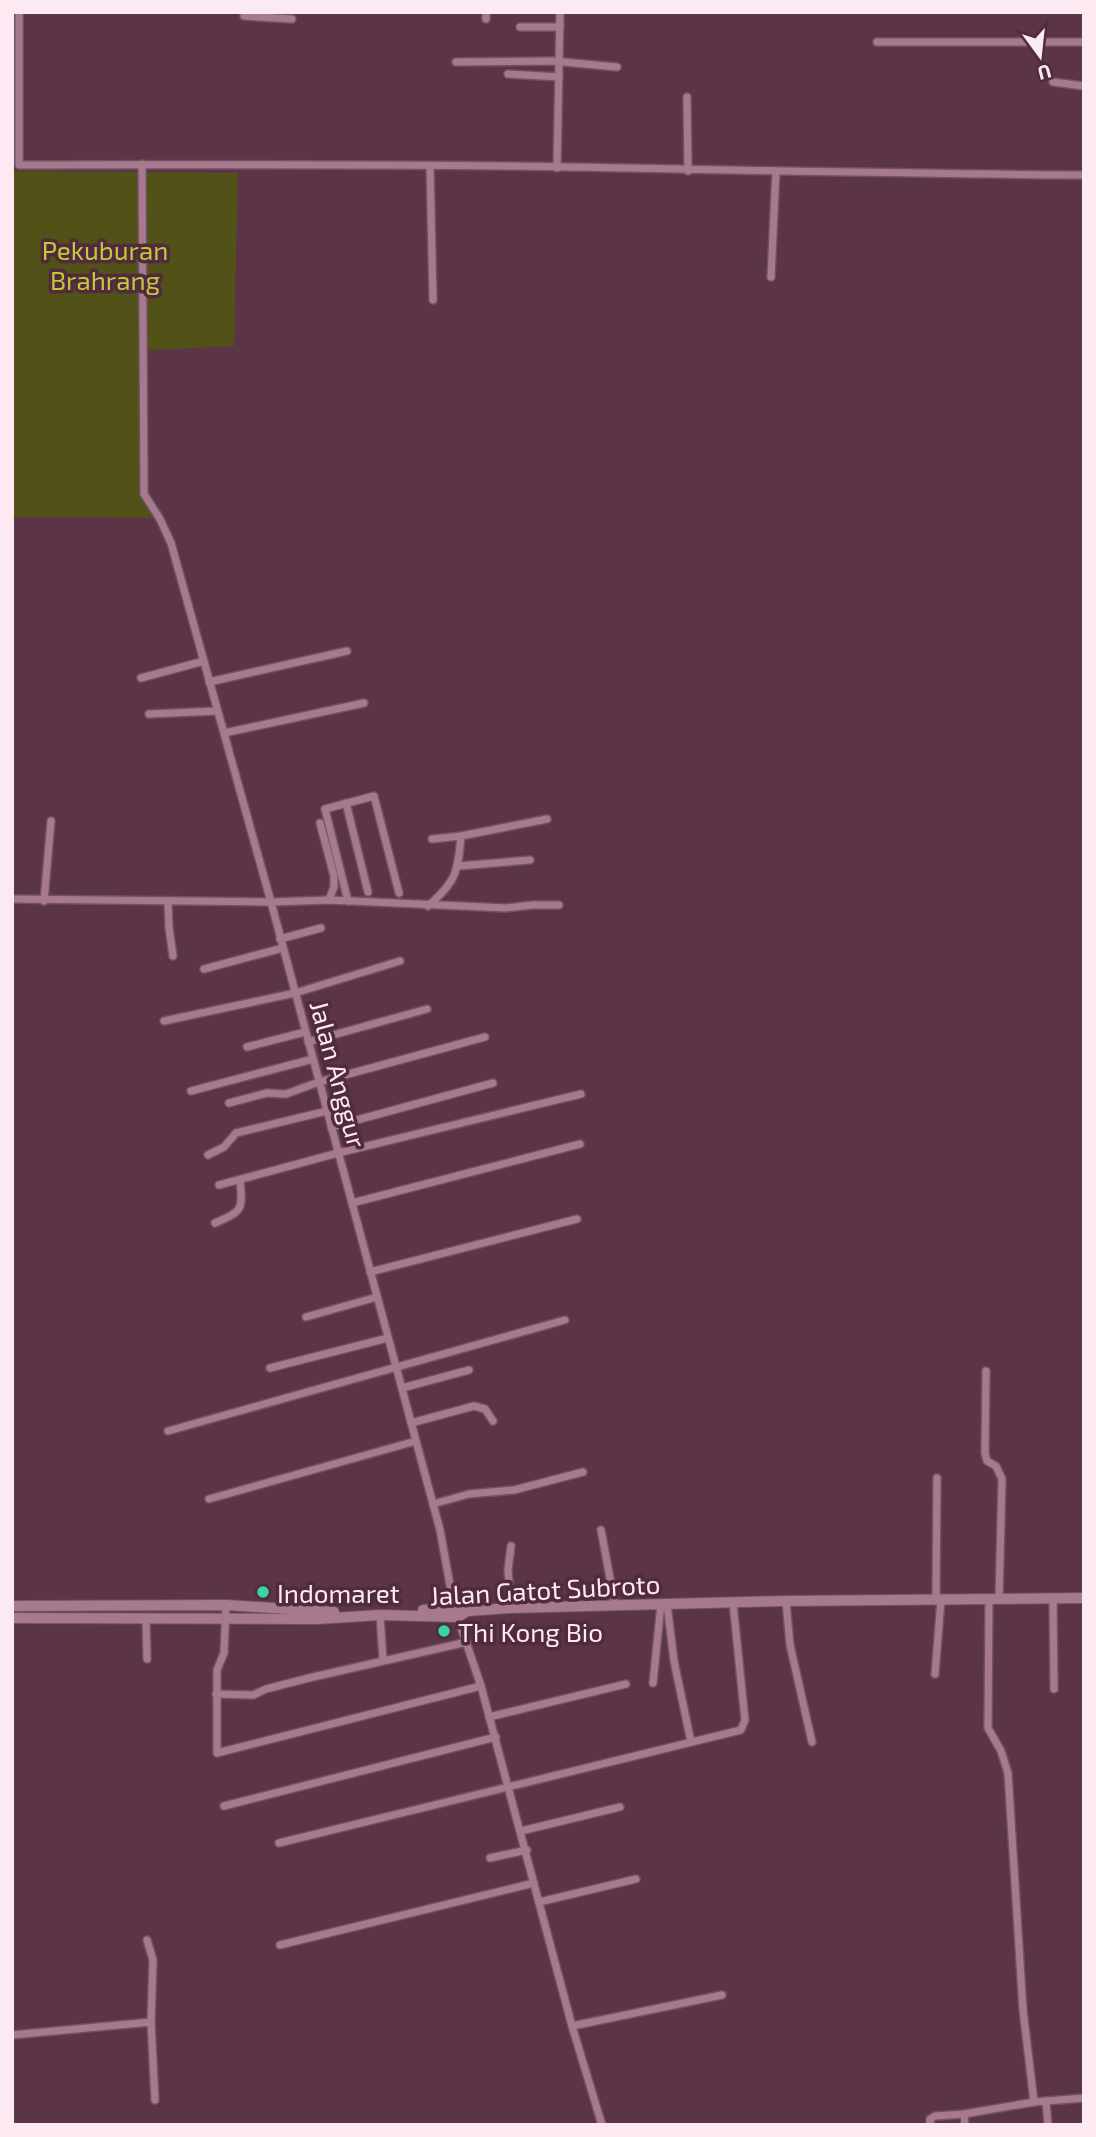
<svg xmlns="http://www.w3.org/2000/svg" width="1096" height="2137" font-family="'Exo 2',sans-serif">
	<rect width="100%" height="100%" fill="#5b3448"/>
	<polygon fill="#525118" points="12,171 238,173 234,346 139,351 139,488 155,518 12,517"/>
	<g fill="none" stroke-linecap="round" stroke-linejoin="round">
		<defs>
			<g id="street">
				<path d="M19 12V165C182 165 344 164 506 166 699 169 891 174 1084 175"/>
				<polyline points="244,12 244,16 292,19"/>
				<polyline points="486,12 486,19"/>
				<polyline points="520,27 560,27"/>
				<polyline points="877,42 1084,42"/>
				<polyline points="456,62 553,61 617,67"/>
				<polyline points="508,74 559,77"/>
				<polyline points="1053,82 1084,86"/>
				<polyline points="687,97 688,171"/>
				<polyline points="142,164 144,494 160,519 171,543 271,902 440,1530 454,1607 481,1686 572,2026 602,2125"/>
				<polyline points="430,166 433,300"/>
				<polyline points="557,168 560,12"/>
				<polyline points="771,277 776,171"/>
				<polyline points="141,678 204,661"/>
				<polyline points="209,682 347,651"/>
				<polyline points="149,714 217,711"/>
				<polyline points="224,733 364,703"/>
				<polyline points="346,803 368,892"/>
				<polyline points="320,823 334,876 334,887 329,900"/>
				<polyline points="432,839 461,836 547,819"/>
				<polyline points="459,866 530,860"/>
				<polyline points="12,899 271,902 329,900 506,908 533,905 559,905"/>
				<polyline points="44,901 51,821"/>
				<polyline points="348,901 325,809 374,796 399,893"/>
				<polyline points="168,902 169,928 173,956"/>
				<path d="M428 906C456 882 458 872 461 836"/>
				<polyline points="280,939 321,928"/>
				<polyline points="204,969 283,948"/>
				<polyline points="164,1021 295,993 400,961"/>
				<polyline points="308,1042 427,1009"/>
				<polyline points="247,1047 305,1032"/>
				<polyline points="191,1091 313,1059"/>
				<polyline points="229,1103 267,1093 286,1094 319,1082 485,1037"/>
				<polyline points="331,1127 493,1083"/>
				<polyline points="208,1155 224,1147 236,1133 327,1111"/>
				<polyline points="219,1185 338,1153 581,1094"/>
				<polyline points="352,1203 580,1144"/>
				<path d="M215 1223C242 1211 243 1211 240 1181"/>
				<polyline points="370,1272 577,1219"/>
				<polyline points="306,1317 377,1297"/>
				<polyline points="270,1368 388,1338"/>
				<polyline points="986,1371 985,1453 987,1461 996,1466 1002,1479 999,1599"/>
				<polyline points="402,1388 469,1370"/>
				<polyline points="411,1423 474,1406 485,1409 493,1421"/>
				<polyline points="168,1431 565,1320"/>
				<polyline points="209,1499 416,1441"/>
				<polyline points="433,1504 469,1494 514,1490 583,1472"/>
				<polyline points="601,1530 615,1605"/>
				<polyline points="511,1546 508,1570 511,1608"/>
				<polyline points="989,1598 988,1728 1001,1751 1008,1773 1023,2010 1034,2102"/>
				<polyline points="1053,1598 1054,1689"/>
				<polyline points="936,1600 937,1478"/>
				<polyline points="786,1601 790,1645 812,1742"/>
				<polyline points="667,1604 674,1661 691,1742"/>
				<polyline points="226,1605 224,1653 217,1670 217,1753 481,1686"/>
				<polyline points="380,1615 383,1660"/>
				<polyline points="146,1618 147,1659"/>
				<polyline points="935,1674 941,1600"/>
				<polyline points="653,1683 661,1604"/>
				<polyline points="216,1694 253,1695 266,1689 313,1677 467,1642"/>
				<polyline points="489,1717 626,1684"/>
				<polyline points="224,1806 496,1737"/>
				<polyline points="521,1831 620,1807"/>
				<polyline points="279,1843 741,1730 745,1720 733,1603"/>
				<polyline points="490,1858 527,1850"/>
				<polyline points="539,1902 636,1879"/>
				<polyline points="280,1945 534,1883"/>
				<polyline points="151,2022 155,2100"/>
				<polyline points="572,2026 722,1995"/>
				<polyline points="12,2035 151,2022 153,1960 147,1940"/>
				<polyline points="1046,2101 1048,2125"/>
				<polyline points="964,2114 965,2125"/>
				<polyline points="930,2125 930,2119 935,2116 964,2114 1034,2102 1084,2098"/>
			</g>
			<g id="secondary">
				<polyline points="12,1606 226,1605 334,1612"/>
				<polyline points="423,1610 454,1607 467,1611"/>
				<polyline points="12,1618 317,1619 380,1615 458,1617 467,1611 511,1608 786,1601 1084,1598"/>
			</g>
		</defs>
		<use href="#street" stroke="#705161" stroke-width="10"/>
		<use href="#secondary" stroke="#705161" stroke-width="12"/>
		<use href="#street" stroke="#a6798f" stroke-width="7"/>
		<use href="#secondary" stroke="#a6798f" stroke-width="10"/>
	</g>
	<g fill="#38d4a6" stroke="#502a3e" stroke-width="2.5">
		<circle cx="263" cy="1592" r="7"/>
		<circle cx="444" cy="1631" r="7"/>
	</g>
	<g text-anchor="middle" dominant-baseline="central" stroke-width="7" stroke-linejoin="round" paint-order="stroke">
		<g font-size="26" fill="#c8c53a" stroke="#502a3e">
			<text x="105" y="249">Pekuburan<tspan x="105" dy="30">Brahrang</tspan></text>
		</g>
		<g font-size="26" fill="#fde9f2" stroke="#502a3e">
			<text transform="translate(339 1074) rotate(75)">Jalan Anggur</text>
			<text transform="translate(545 1589) rotate(-3)">Jalan Gatot Subroto</text>
		</g>
		<g font-size="26" fill="#fde9f2" stroke="#502a3e" text-anchor="start">
			<text x="277" y="1592">Indomaret</text>
			<text x="458" y="1631">Thi Kong Bio</text>
		</g>
	</g>
	<rect width="1096" height="2137" fill="none" stroke="#fde9f2" stroke-width="28"/>
	<g transform="translate(1040 56) rotate(165)" stroke="#502a3e" stroke-width="5" paint-order="stroke">
	<path d="M0-5L12 26L0 18L-12 26Z" fill="#fde9f2"/>
	<text y="-10" font-size="19" font-weight="bold" text-anchor="middle" fill="#fde9f2">U</text>
	</g>
</svg>
